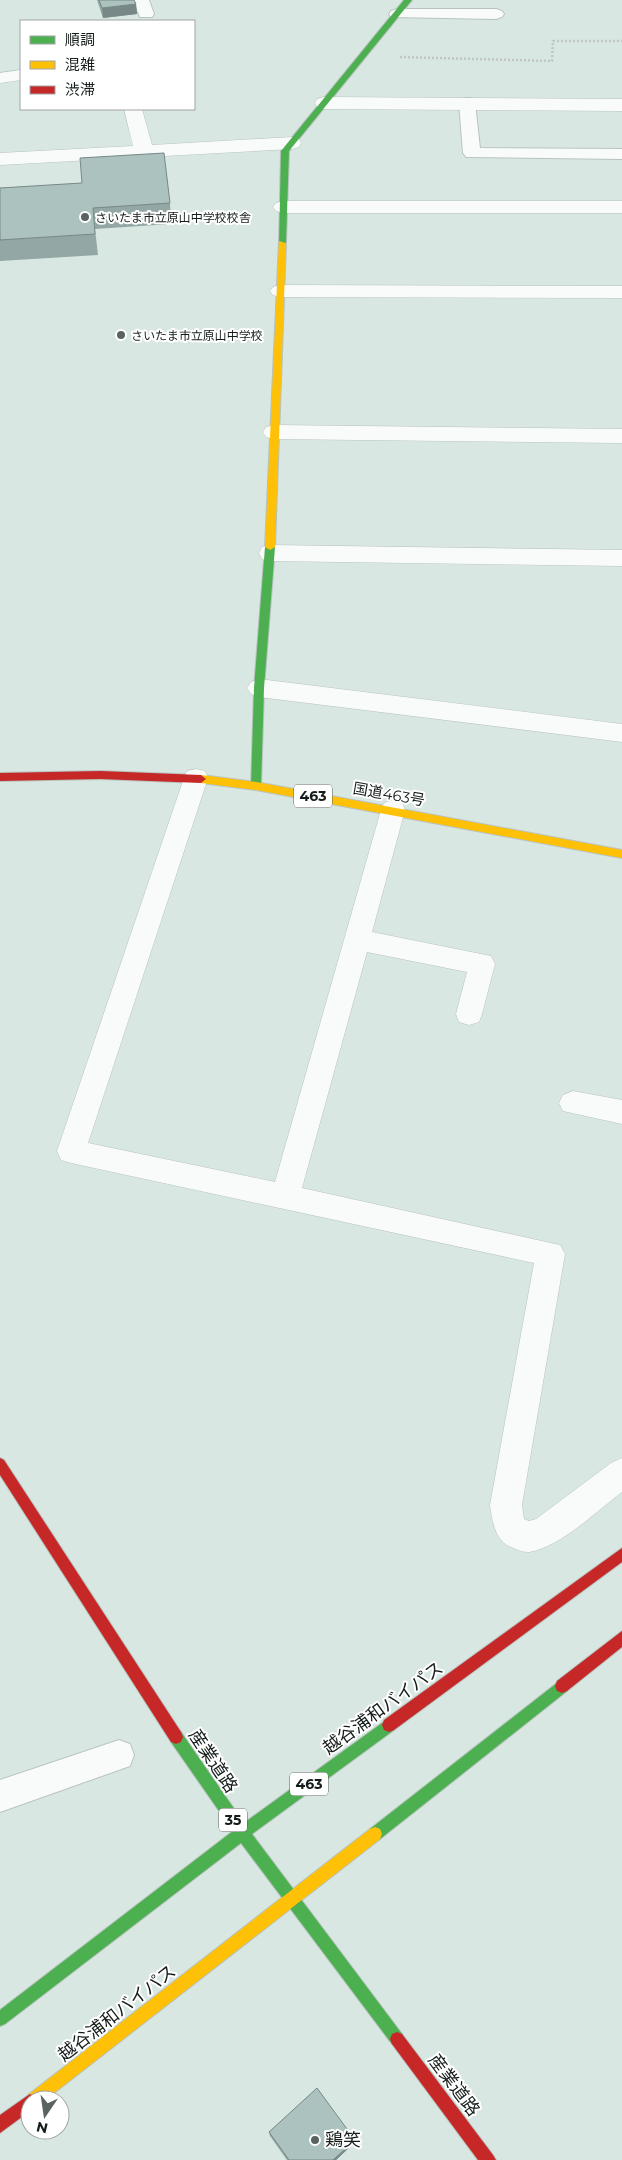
<svg xmlns="http://www.w3.org/2000/svg" width="622" height="2160" font-family="Montserrat,'Noto Sans JP',sans-serif">
	<rect width="100%" height="100%" fill="#d9e7e2"/>
	<g fill="none" stroke-linecap="round" stroke-linejoin="round">
		<defs>
			<g id="lane">
				<polygon points="133,0 149,0 154,14 152,17 140,17"/>
				<polygon points="397,9 496,9 502,11 504,14 502,17 496,19 391,17 389,14 391,11"/>
				<polygon points="467,98 473,99 475,103 480,148 622,149 622,159 466,157 463,153 459,103 461,99"/>
				<polygon points="119,1740 130,1744 134,1755 130,1766 0,1812 0,1780"/>
			</g>
			<g id="street">
				<polygon points="21,70 21,80 0,83 0,73"/>
				<polygon points="324,97 622,99 622,111 324,109 317,107 315,103 317,99"/>
				<polygon points="124,109 142,109 152,145 292,137 299,139 301,143 299,147 292,149 0,165 0,153 133,146"/>
				<polygon points="283,201 622,201 622,213 283,213 276,211 273,207 276,203"/>
				<polygon points="280,285 622,286 622,298 280,297 273,295 270,291 273,287"/>
				<polygon points="274,425 622,429 622,443 274,439 266,437 263,432 266,427"/>
				<polygon points="270,545 622,550 622,566 270,561 262,559 259,553 262,547"/>
				<polygon points="259,679 622,724 622,742 259,697 251,694 247,688 251,682"/>
				<path d="M196 769 205 771 208 778 88 1143 275 1182 381 810 384 803 393 800 402 803 405 810 372 932 491 956 495 964 482 1014 479 1022 469 1025 459 1022 456 1014 467 972 367 952 302 1188 560 1245 565 1254 522 1505 524 1519 529 1521 536 1519 611 1463 622 1458V1492C598 1510 559 1548 529 1552 523 1552 517 1550 511 1547 495 1541 492 1520 490 1505L534 1263 71 1163 61 1160 57 1151 184 778 187 771Z"/>
				<polygon points="573,1091 622,1100 622,1124 563,1111 559,1103 563,1095"/>
			</g>
			<g id="fast">
				<polygon points="404,0 412,0 289,151 286,243 279,245 281,151"/>
				<polygon points="270,544 275,547 264,688 261,786 256,790 251,786 254,688 265,547"/>
				<polygon points="562,1679 567,1681 569,1686 567,1691 380,1839 375,1841 370,1839 368,1834 370,1829"/>
				<polygon points="389,1718 394,1720 396,1725 394,1730 252,1834 402,2034 404,2039 402,2044 397,2046 392,2044 241,1843 5,2024 0,2026 0,2010 233,1831 171,1742 169,1737 171,1732 176,1730 181,1732 244,1823"/>
			</g>
			<g id="slow">
				<polygon points="279,241 286,243 275,547 270,550 265,547"/>
				<polygon points="201,775 256,782 622,850 622,858 256,790 201,783 196,779"/>
				<polygon points="375,1827 380,1829 382,1834 380,1839 45,2100 30,2100 30,2106 28,2105 25,2100 28,2095 370,1829"/>
			</g>
			<g id="jam">
				<polygon points="100,771 201,775 206,779 201,783 100,779 0,781 0,773"/>
				<polygon points="0,1458 4,1460 181,1732 183,1737 181,1742 176,1744 171,1742 0,1475"/>
				<polygon points="622,1548 622,1562 394,1730 389,1732 384,1730 382,1725 384,1720"/>
				<polygon points="622,1631 622,1647 567,1691 562,1693 557,1691 555,1686 557,1681"/>
				<polygon points="397,2032 402,2034 493,2155 496,2160 478,2160 392,2044 390,2039 392,2034"/>
				<polygon points="30,2094 35,2097 37,2100 30,2100 30,2111 0,2133 0,2115"/>
			</g>
		</defs>
		<use href="#lane" stroke="#b8c3bf" stroke-width="2"/>
		<use href="#street" stroke="#b8c3bf" stroke-width="1"/>
		<use href="#fast" stroke="#b8c3bf" stroke-width="2"/>
		<use href="#slow" stroke="#b8c3bf" stroke-width="2"/>
		<use href="#jam" stroke="#b8c3bf" stroke-width="2"/>
		<polyline stroke="#c1c5c3" stroke-width="2.5" stroke-dasharray="2 2" stroke-linecap="butt" points="400,57 552,61 553,41 622,41"/>
		<use href="#lane" fill="#f9fbfb" fill-rule="evenodd"/>
		<use href="#street" fill="#f9fbfb" fill-rule="evenodd"/>
		<use href="#fast" fill="#4caf50" fill-rule="evenodd"/>
		<use href="#slow" fill="#ffc107" fill-rule="evenodd"/>
		<use href="#jam" fill="#c62828" fill-rule="evenodd"/>
	</g>
	<g fill="#93a7a4">
		<polygon points="97,0 134,0 136,4 137,14 103,18"/>
		<polygon points="0,188 170,203 171,224 95,229 98,255 0,261"/>
		<polygon points="269,2132 354,2143 336,2160 287,2160 270,2136"/>
	</g>
	<g fill="#788886">
		<polygon points="136,4 137,14 103,18 102,8"/>
		<polygon points="355,2140 354,2143 336,2160 333,2160"/>
	</g>
	<g fill="#abc2bf" stroke="#788886">
		<polygon points="99,0 134,0 136,4 102,8"/>
		<polygon points="164,153 170,203 93,208 95,234 0,240 0,188 82,183 80,158"/>
		<polygon points="317,2088 355,2140 333,2160 289,2160 269,2132"/>
	</g>
	<g fill="#596460" stroke="#fff" stroke-width="2">
		<circle cx="85" cy="217" r="5"/>
		<circle cx="121" cy="335" r="5"/>
		<circle cx="315" cy="2140" r="5"/>
	</g>
	<g text-anchor="middle" dominant-baseline="central" stroke-width="4" stroke-linejoin="round" paint-order="stroke">
		<g font-size="12" fill="#141d1a" stroke="#fff" text-anchor="start">
			<text x="95" y="217">さいたま市立原山中学校校舎</text>
			<text x="131" y="335">さいたま市立原山中学校</text>
		</g>
		<g fill="#fff" stroke="#5a615f" stroke-width="1">
			<rect x="294" y="784.5" width="38" height="23" rx="4"/>
			<rect x="290" y="1772.5" width="38" height="23" rx="4"/>
			<rect x="219" y="1808.5" width="28" height="23" rx="4"/>
		</g>
		<g font-size="14" font-weight="bold" fill="#141d1a">
			<text x="313" y="796">463</text>
			<text x="309" y="1784">463</text>
			<text x="233" y="1820">35</text>
		</g>
		<g font-size="15" fill="#141d1a" stroke="#fff">
			<text transform="translate(389 794) rotate(10)">国道463号</text>
		</g>
		<g font-size="18" fill="#141d1a" stroke="#fff">
			<text transform="translate(383 1708) rotate(-36)">越谷浦和バイパス</text>
			<text transform="translate(213 1761) rotate(56)">産業道路</text>
			<text transform="translate(117 2013) rotate(-38)">越谷浦和バイパス</text>
			<text transform="translate(454 2085) rotate(53)">産業道路</text>
		</g>
		<g font-size="18" fill="#141d1a" stroke="#fff" text-anchor="start">
			<text x="325" y="2140">鶏笑</text>
		</g>
	</g>
	<rect x="20" y="20" width="175" height="90" fill="#ffffff" stroke="#a1a5a3"/>
	<rect x="30" y="36" width="25" height="8" fill="#4caf50" stroke="#a1a5a3"/>
	<text x="65" y="45" font-size="15" fill="#141d1a">順調</text>
	<rect x="30" y="61" width="25" height="8" fill="#ffc107" stroke="#a1a5a3"/>
	<text x="65" y="70" font-size="15" fill="#141d1a">混雑</text>
	<rect x="30" y="86" width="25" height="8" fill="#c62828" stroke="#a1a5a3"/>
	<text x="65" y="95" font-size="15" fill="#141d1a">渋滞</text>
	<g transform="translate(45 2115) rotate(193)"><circle r="24" fill="#ffffff" stroke="#a1a5a3"/>
	<path d="M0-4L9 19L0 12L-9 19Z" fill="#596460"/>
	<text y="-8" font-size="14" font-weight="bold" text-anchor="middle" fill="#141d1a">N</text>
	</g>
</svg>
